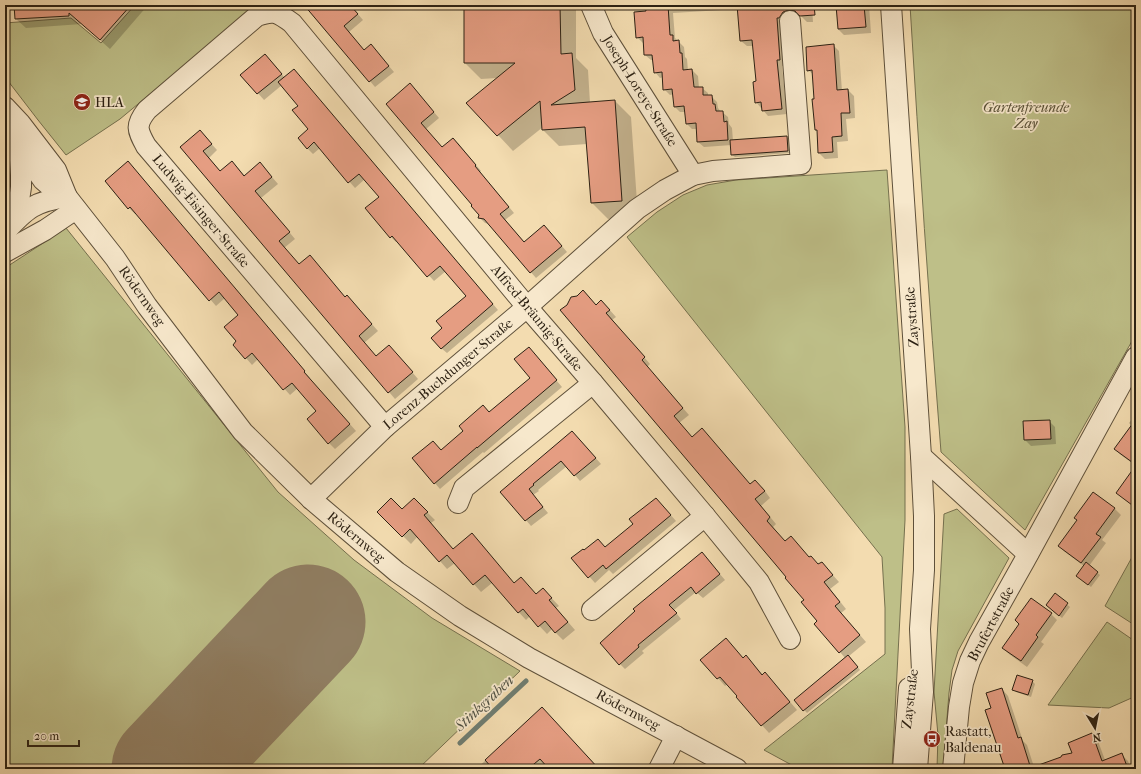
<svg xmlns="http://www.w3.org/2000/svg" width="1141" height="774" font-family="'IM FELL French Canon',serif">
	<rect width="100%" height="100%" fill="#f3dcb0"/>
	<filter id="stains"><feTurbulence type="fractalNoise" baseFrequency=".005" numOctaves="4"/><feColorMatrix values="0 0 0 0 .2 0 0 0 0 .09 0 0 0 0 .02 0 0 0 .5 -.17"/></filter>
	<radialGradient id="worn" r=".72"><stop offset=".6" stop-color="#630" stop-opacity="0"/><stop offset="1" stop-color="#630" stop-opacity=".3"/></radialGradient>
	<g fill="#bebf88" stroke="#75704e">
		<polygon points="135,5 255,5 197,55 120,119 66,155 38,120 5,77 5,23 71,18 101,43"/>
		<path d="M910 5H1136V334L1025 530 941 452C929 303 919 154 910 5Z"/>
		<polygon points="887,170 905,427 905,520 892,769 799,769 764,750 885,654 885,608 882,557 627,237 657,212 683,195 707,185 736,180"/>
		<polygon points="66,228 278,492 354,560 432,618 520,671 418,769 5,769 5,268"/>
		<polygon points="957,509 1009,558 958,651 952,670 949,693 943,769 937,769 938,735 934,692 944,514"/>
		<polygon points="1136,550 1136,626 1105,606"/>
		<polygon points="1107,622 1136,642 1136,696 1109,708 1048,705"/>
	</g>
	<g fill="#0003">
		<polygon points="15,5 148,5 110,49 82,24 26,28 16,19"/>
		<polygon points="311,5 350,5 363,20 349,32 364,51 376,51 394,72 375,87 308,8"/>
		<polygon points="465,5 576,5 576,58 588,70 590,103 615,101 631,117 638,216 608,219 592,203 587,144 559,146 543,130 543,127 513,151 498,135 497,78 481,79 465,63"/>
		<polygon points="646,5 812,5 813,22 807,22 801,16 796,15 785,65 782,66 787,114 768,116 763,110 762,108 761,108 756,102 757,82 754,46 747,46 741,41 739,9 673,13 675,38 684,47 685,57 687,59 688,71 692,70 698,76 699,88 702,88 708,93 708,96 711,96 717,102 718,108 721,112 722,112 728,117 729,124 732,128 733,141 787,137 790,140 791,153 735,157 732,155 732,145 704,147 698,142 698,129 692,129 687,124 686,112 680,112 675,107 674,94 670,95 664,89 664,77 660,78 655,72 654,60 651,60 645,55 644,43 643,43 637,37 647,12"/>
		<polygon points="835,5 869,5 871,33 844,35 838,29 837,9"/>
		<polygon points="833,45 839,51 842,91 848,90 854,96 855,118 846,119 848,141 837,142 838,158 825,159 819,153 818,132 816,130 815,100 814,75 808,70"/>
		<polygon points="271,61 285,78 299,76 498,310 447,353 441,348 443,328 467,296 446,271 434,281 398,241 396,242 391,237 380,197 365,179 355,188 320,148 313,154 307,148 310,130 300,106 282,85 264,100 242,75"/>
		<polygon points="415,90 439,118 426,129 442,148 453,139 459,144 481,171 480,172 514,213 505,220 525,243 550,232 567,252 536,278 489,224 485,223 479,217 480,214 473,205 388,104"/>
		<polygon points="206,138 217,150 209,158 221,172 238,168 245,176 266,170 278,184 261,198 295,239 284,248 300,265 345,298 347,296 378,331 364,343 376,357 395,352 418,379 395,399 181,147"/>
		<polygon points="134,169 310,378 310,379 356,431 335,449 329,443 317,411 298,388 290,395 258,359 252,365 246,358 238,341 239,315 225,298 216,306 136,213 135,214 129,208 106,181"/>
		<polygon points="567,305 596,306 608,308 616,317 612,320 650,364 647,367 689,415 679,423 692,438 750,485 762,487 770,498 761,506 776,524 773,527 785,542 819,565 822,563 839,582 830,589 846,609 841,613 866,642 849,656 860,670 807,713 795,700 845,658 840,652 805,600 788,577"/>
		<polygon points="529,348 562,387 484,453 483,452 440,489 414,459 441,451 464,431 489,413 531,378"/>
		<polygon points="1136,414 1136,466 1121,455 1115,449 1132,426 1129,423"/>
		<polygon points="1049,421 1055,427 1056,444 1031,446 1025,440"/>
		<polygon points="578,438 601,464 580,481 567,466 538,490 539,491 533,495 548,513 531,526 502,492"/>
		<polygon points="1093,493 1115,509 1121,515 1102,540 1106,543 1089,566 1100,575 1091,587 1080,578 1084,566 1065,552 1059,546 1078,520"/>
		<polygon points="414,499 435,520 431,523 453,550 515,584 536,595 543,589 559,606 556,608 575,630 563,640 552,629 547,634 530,616 526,620 492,583 481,592 455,563 447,569 418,536 411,544 379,512 402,510"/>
		<polygon points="661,504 676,521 613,574 609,570 595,583 573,558 584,552 606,548"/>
		<polygon points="707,559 725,580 703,598 696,592 674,610 681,619 642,651 644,653 625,669 620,664"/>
		<polygon points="1056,595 1070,607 1062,618 1050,608"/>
		<polygon points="1032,600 1051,614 1057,620 1041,642 1044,644 1027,667 1009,654 1003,648 1020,624"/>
		<polygon points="746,656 763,675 772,681 797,710 769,733 737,697 738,696 728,684 725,686 702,660 743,659"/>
		<polygon points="1032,681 1035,684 1031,697 1016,692 1014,689"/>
		<polygon points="1002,689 1008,696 1023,741 1027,745 1034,767 1073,754 1092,735 1098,741 1105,760 1122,755 1128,761 1131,769 1006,769 992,709"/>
		<polygon points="542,709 599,769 476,769"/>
	</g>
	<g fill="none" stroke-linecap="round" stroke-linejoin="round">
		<polyline stroke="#6f7d71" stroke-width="5" points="460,743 526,681"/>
		<polyline stroke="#907e62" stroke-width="115" points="169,769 308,622"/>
	</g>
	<g fill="#e59d82" stroke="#2c2113">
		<polygon points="14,5 131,5 100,40 69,13 69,16 15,19"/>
		<polygon points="304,5 350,5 358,14 344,26 364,50 371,44 389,66 369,82"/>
		<polygon points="467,5 560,5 561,54 572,53 575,90 551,105 615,100 622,201 591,203 585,127 542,130 540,101 497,136 466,103 515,63 464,63 464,9 467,9"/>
		<polygon points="645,5 668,5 670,35 673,35 673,41 679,40 680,53 682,53 683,70 692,69 694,87 703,87 703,95 712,95 713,104 715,104 716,111 723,111 724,122 727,121 728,140 697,142 696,123 686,124 684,106 674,107 672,89 663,90 662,72 654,73 652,55 644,55 643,37 636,38 634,12 646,11"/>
		<polygon points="737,5 814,5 815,15 800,16 795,11 789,10 783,12 779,18 777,18 780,60 777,60 782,109 762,111 761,102 755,103 753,82 756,81 752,40 740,41"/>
		<polygon points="836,5 864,5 866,27 838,29"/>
		<polygon points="834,44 837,90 848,89 850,113 841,113 842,136 832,137 833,152 818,153 817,130 815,130 812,99 814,99 812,70 807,71 806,47"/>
		<polygon points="265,54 282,74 257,94 240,75"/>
		<polygon points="294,69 493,304 441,349 431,338 442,328 436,321 466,296 440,266 427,277 392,236 390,238 365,208 379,197 359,174 348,183 314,142 307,149 298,138 308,129 292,110 298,106 278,82"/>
		<polygon points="410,83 434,112 421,123 442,147 453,138 476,165 475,166 509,207 500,214 524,242 544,225 562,246 530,273 484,219 478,218 479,215 471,206 472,205 386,104"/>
		<polygon points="200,130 212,144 203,151 220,171 232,161 244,176 260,162 272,177 255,191 290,232 279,241 299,264 310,255 345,297 347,295 372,324 359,336 376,356 389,345 413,372 388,393 180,147"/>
		<polygon points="787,136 788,151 731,155 730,140"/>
		<polygon points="128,161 305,371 304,372 350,424 328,444 307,419 316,411 292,383 283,390 252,353 245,359 233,345 236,341 224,327 238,315 219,292 209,301 130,207 128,209 105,181"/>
		<polygon points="583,290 596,305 601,300 610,310 606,313 645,357 642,360 683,408 674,416 692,437 702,428 750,484 755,480 765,491 755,499 770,517 767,521 785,541 791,536 809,557 811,556 818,564 822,562 833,575 824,582 840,602 835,606 860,635 839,653 814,624 817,621 801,602 804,600 785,578 786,577 776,565 560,310 567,305 571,297 577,296"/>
		<polygon points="529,347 557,380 477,448 477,447 434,484 412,458 433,441 441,450 463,431 459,426 483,405 489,412 530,378 514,359"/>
		<polygon points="1136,419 1136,508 1116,493 1136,465 1114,449"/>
		<polygon points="1050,420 1051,439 1024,440 1023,421"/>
		<polygon points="572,431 596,458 574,476 561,461 533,484 534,485 529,489 543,507 525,521 500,492"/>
		<polygon points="1093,492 1115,508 1096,534 1101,537 1081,563 1058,546 1077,520 1074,518"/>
		<polygon points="391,498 402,509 414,498 428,512 424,515 453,549 472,533 514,583 521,577 536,594 543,588 552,598 549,600 568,622 555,633 545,621 538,627 523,609 518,613 485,575 473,585 447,555 439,562 410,529 402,537 377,512"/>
		<polygon points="656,498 671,515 606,569 603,565 588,578 571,558 583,549 584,550 598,539 605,547 633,524 629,519"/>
		<polygon points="702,552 720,574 696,594 691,587 669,605 677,613 638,645 639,647 619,665 600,643 635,611 633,609"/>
		<polygon points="1086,562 1098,572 1088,585 1076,576"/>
		<polygon points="1055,593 1068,603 1059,616 1046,605"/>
		<polygon points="1031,598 1052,613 1036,635 1038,637 1021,661 1002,648 1019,624 1015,620"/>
		<polygon points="726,638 743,658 746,655 762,675 765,672 790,702 761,726 736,697 737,696 720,677 717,679 700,660"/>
		<polygon points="848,655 858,667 803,711 794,700"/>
		<polygon points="1017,675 1033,680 1028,695 1012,690"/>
		<polygon points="1002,688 1018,738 1021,737 1031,769 1005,769 985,710 991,708 986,693"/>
		<polygon points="542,707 599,769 549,769 540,759 528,769 493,769 485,760"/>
		<polygon points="1092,733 1102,761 1122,753 1128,769 1034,769 1033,767 1061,757 1062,755 1072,753 1068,743"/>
	</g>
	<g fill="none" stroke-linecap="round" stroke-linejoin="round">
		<defs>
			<g id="minor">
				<polyline points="591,5 603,33 693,175"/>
				<polyline points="891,5 921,456 924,516 924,570 920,629 923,692 917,769"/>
				<polyline points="5,107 20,123 56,170 67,197 115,258 147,306 243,432 311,499 397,572 460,616 529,658 737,769"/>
				<polyline points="5,121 19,145 43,180 51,187 67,197"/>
				<polyline points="16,220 21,187 21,175 19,145"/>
				<path d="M5 232C26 209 35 201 67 197"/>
				<polyline points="5,252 45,230 76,209"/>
				<path d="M385 427 146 146C137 130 135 125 147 110L257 16C274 10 277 12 292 23L527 307 593 383 705 516 759 582 790 639"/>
				<polyline points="921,456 1028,554"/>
				<polyline points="311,499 385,427 527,307 637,209 665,190 693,175 713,171 801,164 790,21"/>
				<polyline points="458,503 464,488 593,383"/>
				<polyline points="592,610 705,516"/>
				<polyline points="659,769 676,736"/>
				<polyline points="903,769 909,688"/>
				<polyline points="953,769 959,707 963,683 970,661 979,642 1025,560 1136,357"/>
			</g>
		</defs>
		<use href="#minor" stroke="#5e503a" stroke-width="22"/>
		<use href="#minor" stroke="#f7e8cc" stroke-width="20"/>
	</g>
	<defs>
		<symbol id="school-disc" viewBox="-11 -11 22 22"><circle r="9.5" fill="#8f2418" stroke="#f7e8cc"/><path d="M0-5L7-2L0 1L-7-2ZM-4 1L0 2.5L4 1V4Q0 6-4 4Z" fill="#fff"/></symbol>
		<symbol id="bus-disc" viewBox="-11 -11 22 22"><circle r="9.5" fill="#8f2418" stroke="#f7e8cc"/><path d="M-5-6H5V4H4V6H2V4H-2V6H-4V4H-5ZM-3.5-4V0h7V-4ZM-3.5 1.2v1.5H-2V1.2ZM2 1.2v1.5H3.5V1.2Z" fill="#fff"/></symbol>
	</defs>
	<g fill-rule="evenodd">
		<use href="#school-disc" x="72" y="92" width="20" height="20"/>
		<use href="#bus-disc" x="922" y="729" width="20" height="20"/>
	</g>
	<g text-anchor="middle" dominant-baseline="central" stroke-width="3.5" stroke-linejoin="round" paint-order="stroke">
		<g font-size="14" fill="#2c2113" stroke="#f7e8cc">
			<text transform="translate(640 91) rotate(58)">Joseph-Loreye-Straße</text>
			<text transform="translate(201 211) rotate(50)">Ludwig-Eisinger-Straße</text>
			<text transform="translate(142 296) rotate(55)">Rödernweg</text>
			<text transform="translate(912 317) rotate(-94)">Zaystraße</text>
			<text transform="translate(537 318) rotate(50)">Alfred-Bräunig-Straße</text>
			<text transform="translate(448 374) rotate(-40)">Lorenz-Buchdunger-Straße</text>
			<text transform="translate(356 537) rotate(40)">Rödernweg</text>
			<text transform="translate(991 624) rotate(-62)">Brufertstraße</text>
			<text transform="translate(910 699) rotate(-83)">Zaystraße</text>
			<text transform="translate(628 710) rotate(28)">Rödernweg</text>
		</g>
		<g font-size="14" fill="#2c2113" stroke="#f7e8cc" text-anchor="start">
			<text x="95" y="102">HLA</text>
			<text x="945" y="731">Rastatt,<tspan x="945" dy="16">Baldenau</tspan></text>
		</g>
		<g font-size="14" font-style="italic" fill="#585036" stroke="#f7e8cc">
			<text x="1026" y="107">Gartenfreunde<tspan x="1026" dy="16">Zay</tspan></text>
		</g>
		<g font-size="15" font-style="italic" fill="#4e4f42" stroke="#f7e8cc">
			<text transform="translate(484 703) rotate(-43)">Stinkgraben</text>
		</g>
	</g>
	<rect width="1141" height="774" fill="none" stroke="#f3dcb0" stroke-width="20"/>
	<rect x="6" y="6" width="1129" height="762" fill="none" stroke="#2c2113" stroke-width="2"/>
	<rect x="10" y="10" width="1121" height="754" fill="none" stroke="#2c2113"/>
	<g transform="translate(1095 728) rotate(170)" stroke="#f7e8cc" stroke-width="3" paint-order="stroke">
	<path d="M0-3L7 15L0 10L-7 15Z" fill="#2c2113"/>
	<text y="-6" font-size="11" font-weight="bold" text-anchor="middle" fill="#2c2113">N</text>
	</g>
	<path d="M28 740v6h51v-6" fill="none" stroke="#2c2113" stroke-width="2"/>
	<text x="34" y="740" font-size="12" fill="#2c2113" stroke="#f7e8cc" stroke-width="3" paint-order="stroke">20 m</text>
	<rect width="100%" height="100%" filter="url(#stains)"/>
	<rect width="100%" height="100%" fill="url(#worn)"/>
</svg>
